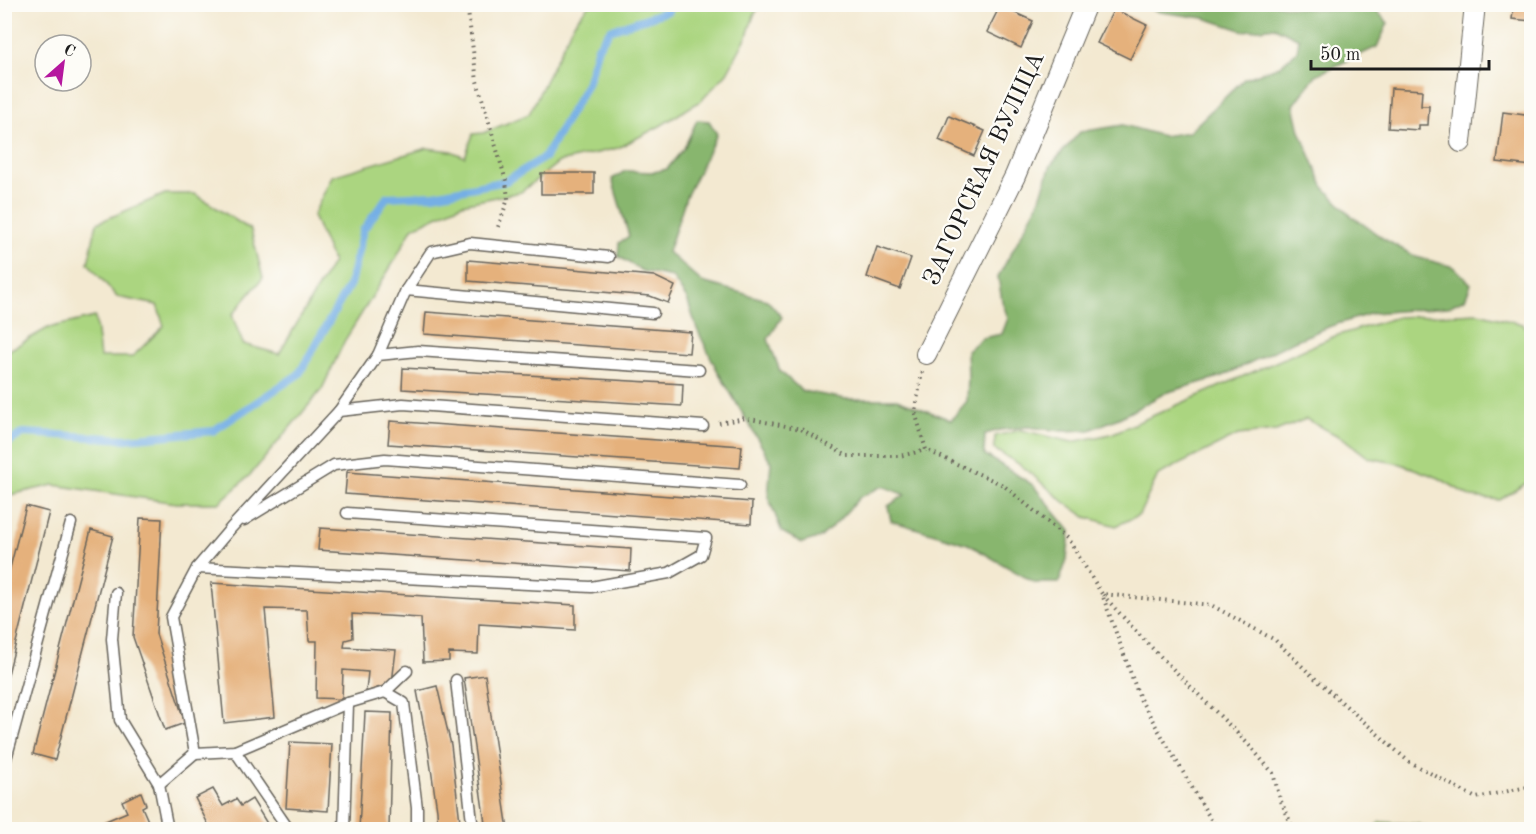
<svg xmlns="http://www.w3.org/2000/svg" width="1536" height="834" font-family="'Old Standard TT',serif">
	<rect width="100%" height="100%" fill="#fdfcf7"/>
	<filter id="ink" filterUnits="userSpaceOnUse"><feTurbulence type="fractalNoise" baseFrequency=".0167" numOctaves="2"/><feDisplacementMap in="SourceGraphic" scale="12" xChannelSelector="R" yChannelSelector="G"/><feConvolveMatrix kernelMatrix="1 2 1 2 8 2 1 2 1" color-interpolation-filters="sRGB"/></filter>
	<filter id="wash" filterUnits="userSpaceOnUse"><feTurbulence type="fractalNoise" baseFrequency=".008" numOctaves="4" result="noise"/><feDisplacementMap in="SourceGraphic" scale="24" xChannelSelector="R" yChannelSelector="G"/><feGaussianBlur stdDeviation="1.35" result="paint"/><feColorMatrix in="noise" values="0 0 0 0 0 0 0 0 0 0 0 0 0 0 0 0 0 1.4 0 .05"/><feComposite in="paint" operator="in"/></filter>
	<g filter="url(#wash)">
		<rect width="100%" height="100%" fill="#f3e9d1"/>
		<g fill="#abd580" stroke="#64784e" stroke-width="1.5">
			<polygon points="589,5 761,5 754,15 747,36 727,73 702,100 660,126 618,148 559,162 521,192 462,204 412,228 395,260 345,340 322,389 252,473 219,503 176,503 54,485 5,496 4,353 48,328 95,317 100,357 132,357 164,326 157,305 117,297 88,263 97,223 165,194 195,194 251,230 263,278 232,315 243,344 279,354 333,262 313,216 332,176 427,148 451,151 465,157 473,134 483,133 529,114 574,23"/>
			<polygon points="1478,313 1522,324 1531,331 1531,480 1500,500 1471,497 1439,478 1401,464 1369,458 1344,439 1306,419 1276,431 1238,435 1158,475 1139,515 1116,526 1086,517 1063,501 1022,466 994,449 995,436 1021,430 1072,442 1111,434 1335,336 1398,317"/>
			<polygon points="1380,822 1417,824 1432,829 1372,829"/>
		</g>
		<path fill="#88b66e" stroke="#526945" stroke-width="1.5" d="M1273 4C1307 11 1341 11 1375 9L1388 23 1377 47 1316 75 1294 105 1300 131 1323 186 1349 214 1384 239 1416 257 1454 267 1471 284 1465 299 1448 307 1373 313 1331 326 1294 341 1223 376 1165 393 1121 417 1090 430 1062 431 1028 427 1000 430 985 434 984 454 1033 485 1070 531 1067 559 1059 583H1035L968 544 891 521 888 506 905 495 883 486 860 497 838 521 821 537 802 543 782 532 768 497 771 462 717 370 697 329 687 299 672 277 642 271 618 256 619 243 629 236 612 179 625 171 654 172 667 169 684 148 697 120 709 121 717 134 686 197 668 252 702 282 767 300 782 317 768 339 780 371 802 391 846 399H897L951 420 967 401 968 377 967 351 982 338 1002 334 1008 318 1002 301 998 277 1038 204 1051 165 1080 132 1123 125 1163 136 1189 132 1244 79 1280 66 1297 51 1299 39 1275 27 1244 31 1204 18 1160 12 1139 5Z"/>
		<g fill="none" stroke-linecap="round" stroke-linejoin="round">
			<polyline stroke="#75afe5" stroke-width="8" points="4,445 23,433 126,439 213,431 299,374 350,284 363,230 387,197 434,195 506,181 545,157 587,84 598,47 610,30 668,11 670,4"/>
		</g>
		<g id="blocks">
			<g fill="#e5b17c">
				<polygon points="1514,4 1532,4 1532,21 1512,19"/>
				<polygon points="1000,6 1033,21 1021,48 987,32"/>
				<polygon points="1114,9 1147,25 1130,59 1097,43"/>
				<polygon points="1391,88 1422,90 1421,106 1429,106 1428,125 1419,125 1419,130 1388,128"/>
				<polygon points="1503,112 1532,116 1532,166 1497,162"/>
				<polygon points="949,116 985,131 974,156 939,140"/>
				<rect x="541" y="173" width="53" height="21"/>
				<polygon points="877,247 911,258 900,289 867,277"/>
				<polygon points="468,260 654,276 675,286 668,303 650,296 468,281"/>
				<polygon points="426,312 691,332 689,353 424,334"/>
				<polygon points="403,368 683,384 682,406 402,389"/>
				<polygon points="390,421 742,446 740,468 388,444"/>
				<polygon points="347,472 752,502 751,524 345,494"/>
				<polygon points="26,506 49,512 5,686 4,591"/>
				<polygon points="140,518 162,519 156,634 185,723 165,730 133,637"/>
				<polygon points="320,528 631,549 630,571 318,550"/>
				<polygon points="91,530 113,536 55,760 33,754"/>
				<polygon points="211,583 575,605 575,630 479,624 478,654 449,653 449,661 423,662 421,618 352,614 353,638 345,640 344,647 396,650 392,683 366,692 368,672 343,670 342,699 316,698 317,641 309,641 307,610 265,609 275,717 224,723"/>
				<polygon points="485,675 508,830 486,830 464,678"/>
				<polygon points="437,686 451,745 461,830 438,830 437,810 428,748 417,691"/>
				<polygon points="365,712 392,713 389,830 359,830"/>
				<polygon points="290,742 332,744 328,811 286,808"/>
				<polygon points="213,789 223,806 236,799 241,806 252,799 271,830 211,830 195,798"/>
				<polygon points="141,792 146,805 142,807 152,830 95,830 94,826 127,812 122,801"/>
			</g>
		</g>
	</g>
	<g filter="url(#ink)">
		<use href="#blocks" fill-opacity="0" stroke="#67645b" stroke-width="1.5"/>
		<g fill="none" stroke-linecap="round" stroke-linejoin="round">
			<defs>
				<g id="lane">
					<polyline points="406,290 431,252 470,243 609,257"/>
					<polyline points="378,355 406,290 653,313"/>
					<polyline points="339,411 378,355 418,351 699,370"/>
					<polyline points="244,520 334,465 385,459 740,485"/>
					<polyline points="197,568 591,587 669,573 701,555 706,538 347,513"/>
					<polyline points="116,593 112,639 120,720 159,784 195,753"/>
					<polyline points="407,671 385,692 348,703 235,751 195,753 171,617 197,568 231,528 339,411 403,404 703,426"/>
					<polyline points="456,680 473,830"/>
					<polyline points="385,692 404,703 417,808 417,830"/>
					<polyline points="235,751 289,830"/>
					<polyline points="4,766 71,523"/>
					<polyline points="159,784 168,830"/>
					<polyline points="344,830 348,703"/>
				</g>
				<g id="street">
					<polyline points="1461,142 1475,4"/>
					<polyline points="926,354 1015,176 1086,4"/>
				</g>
			</defs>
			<use href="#lane" stroke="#67645b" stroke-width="13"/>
			<use href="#street" stroke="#67645b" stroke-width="22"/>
			<g stroke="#67645b" stroke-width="4" stroke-dasharray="1.5 4.5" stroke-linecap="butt">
				<polyline points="467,4 477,81 506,181 508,199 497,230"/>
				<polyline points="922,372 915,412 926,450 1003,485 1068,539 1102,594 1140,699 1213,823 1224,830"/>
				<polyline points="719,423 745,418 801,429 847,456 900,456 926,450"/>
				<polyline points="1294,830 1280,799 1273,773 1248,744 1146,642 1102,594 1211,605 1275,640 1309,673 1408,761 1476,798 1532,786"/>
				<polyline points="1525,830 1532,808"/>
			</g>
			<use href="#lane" stroke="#fff" stroke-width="10"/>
			<use href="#street" stroke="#fff" stroke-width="20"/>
		</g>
	</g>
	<g text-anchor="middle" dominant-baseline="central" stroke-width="4.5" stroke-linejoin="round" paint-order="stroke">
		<g font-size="24" fill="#1c1c1c" stroke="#fdfcf7">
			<text transform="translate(985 169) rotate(-65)">ЗАГОРСКАЯ ВУЛІЦА</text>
		</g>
	</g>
	<rect width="1536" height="834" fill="none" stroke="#fdfcf7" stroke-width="24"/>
	<g transform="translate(63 63) rotate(28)"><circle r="28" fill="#fdfcf7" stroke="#a3a29f" stroke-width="1.5"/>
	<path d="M0-4.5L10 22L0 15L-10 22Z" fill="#b5179e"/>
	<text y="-9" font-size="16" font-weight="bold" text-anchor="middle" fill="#1c1c1c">С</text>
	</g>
	<path d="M1311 60v9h178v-9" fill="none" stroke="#1c1c1c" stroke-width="3"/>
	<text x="1320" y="60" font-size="18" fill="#1c1c1c" stroke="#fdfcf7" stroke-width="4.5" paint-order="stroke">50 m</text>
</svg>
